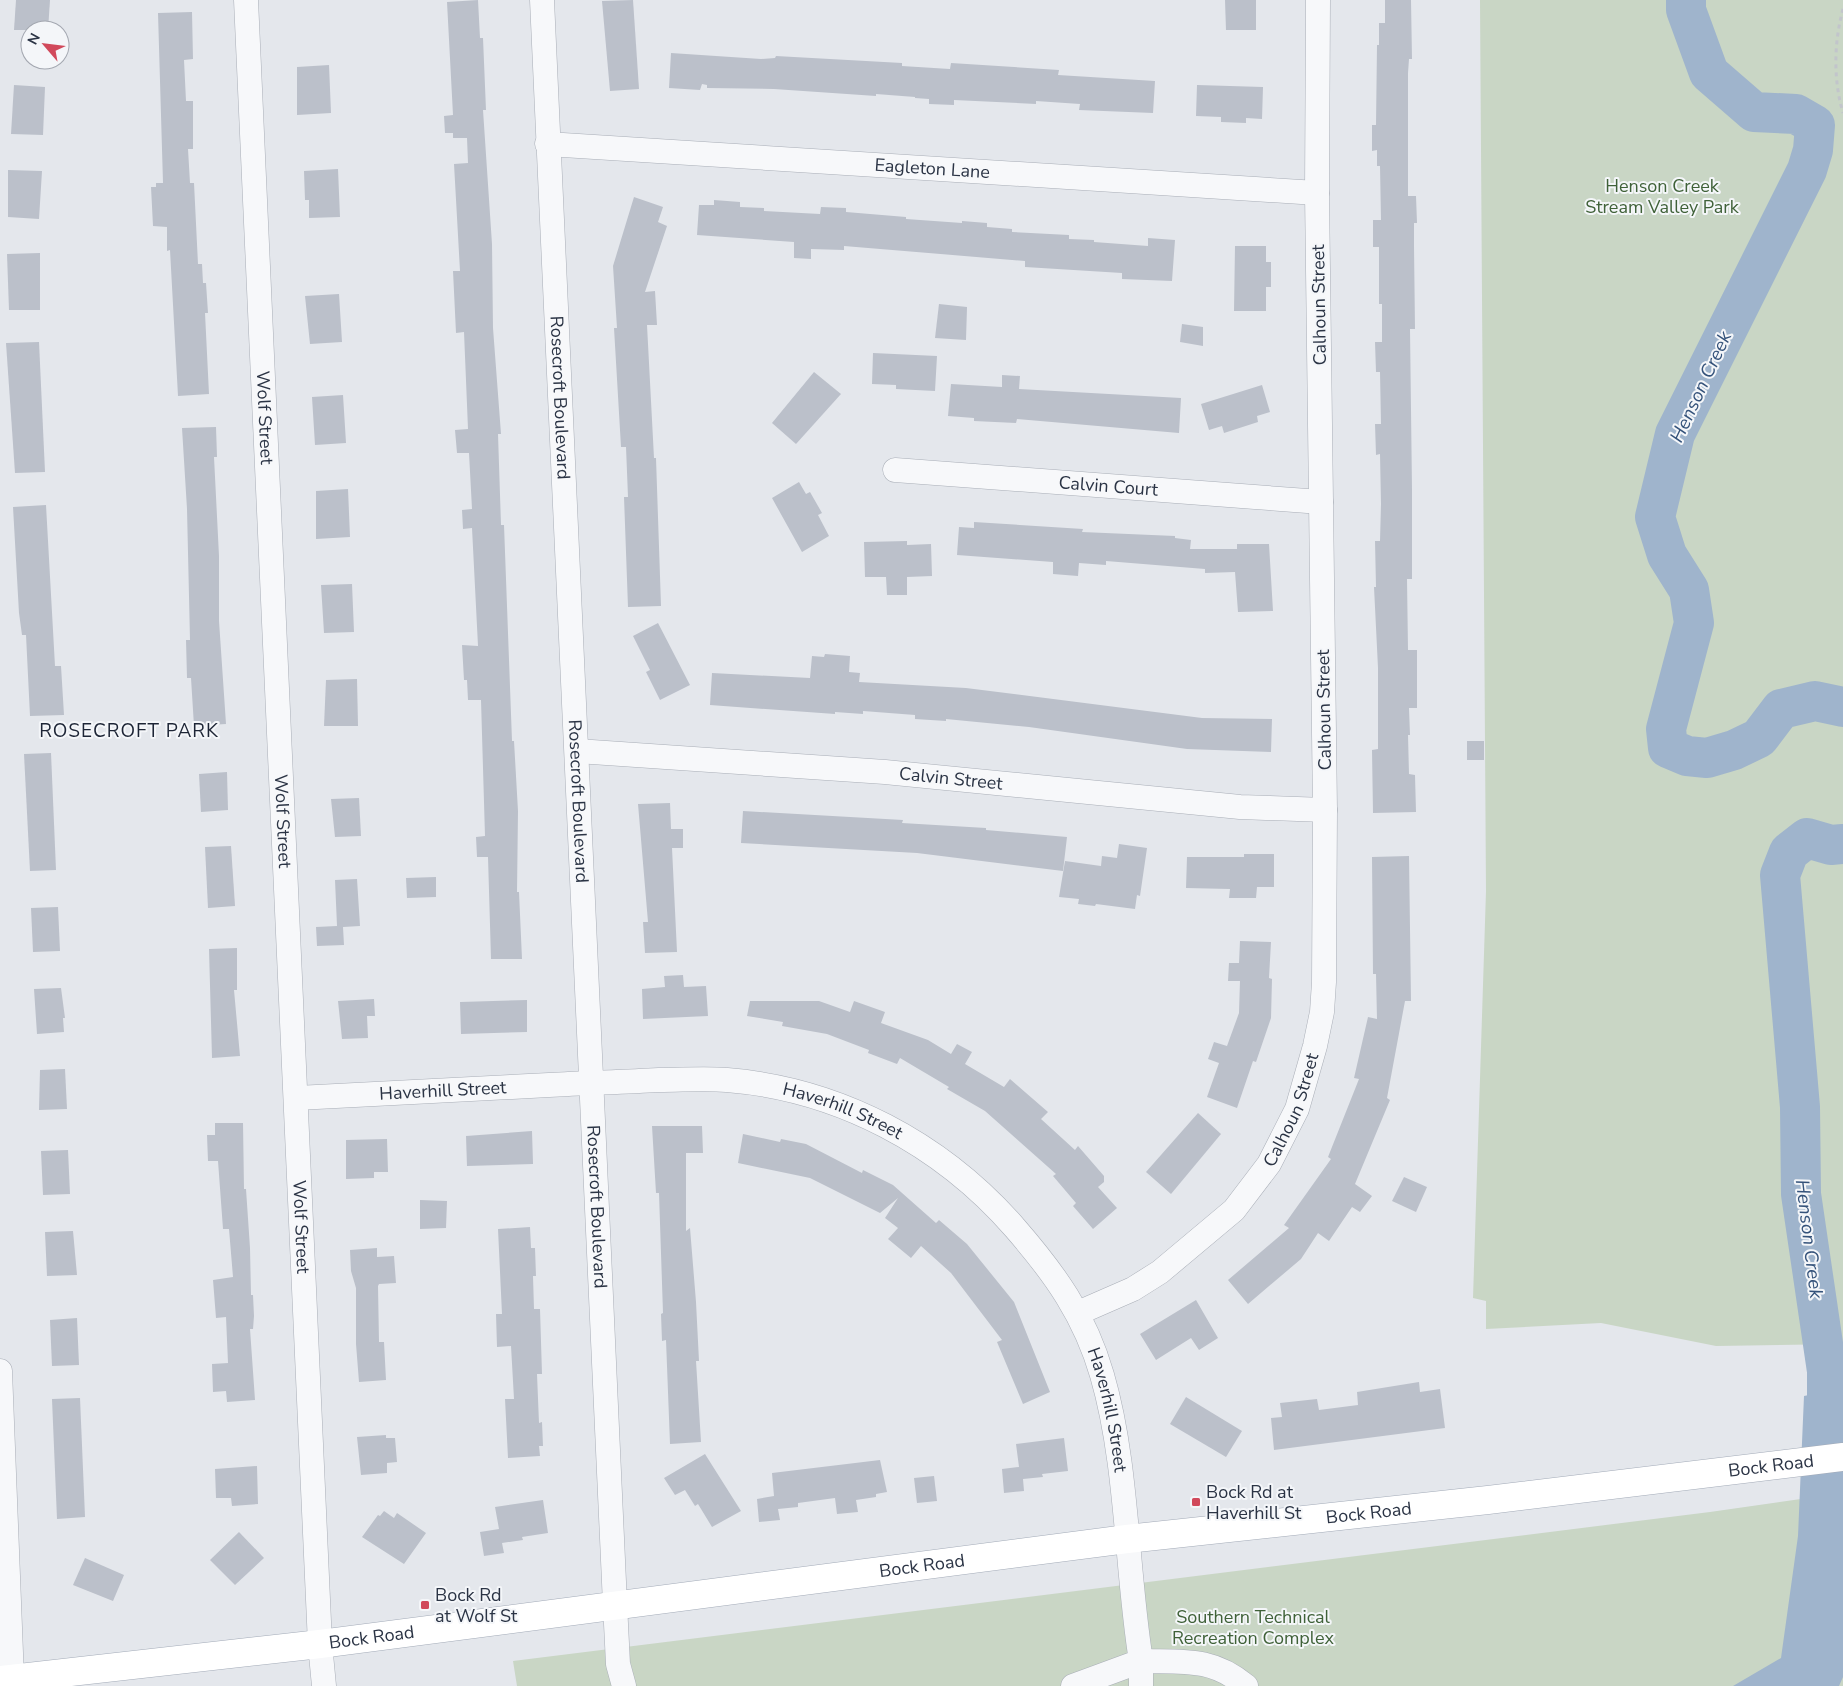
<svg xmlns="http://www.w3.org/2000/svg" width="1843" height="1686" font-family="'Nunito Sans',sans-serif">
	<rect width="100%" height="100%" fill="#e4e7ec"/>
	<g fill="#c9d6c5">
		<polygon points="1480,0 1843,0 1843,1344 1716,1346 1601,1323 1486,1329 1486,1301 1473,1298 1486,891"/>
		<polygon points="1843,1493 1843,1686 517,1686 513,1661 1710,1512"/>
	</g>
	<polygon fill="#9fb4cc" points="1843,1388 1843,1677 1839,1686 1733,1686 1781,1658 1798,1536 1804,1396"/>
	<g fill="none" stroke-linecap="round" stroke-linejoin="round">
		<g stroke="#9fb4cc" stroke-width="40">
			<polyline points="1686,0 1686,10 1709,73 1754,112 1796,114 1815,125 1813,150 1807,170 1675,434 1655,517 1667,555 1689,590 1694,623 1666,729 1668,748 1687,756 1707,758 1734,750 1759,738 1781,709 1815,701 1843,707"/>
			<polyline points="1827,1446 1827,1371 1801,1194 1800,1107 1780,875 1789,852 1807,838 1831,845 1843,844"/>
		</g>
	</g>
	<g fill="#bbc0ca">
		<polygon points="16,0 50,0 48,30 14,30"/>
		<polygon points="478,0 480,38 483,38 486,110 483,110 492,244 493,328 501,434 498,434 501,525 504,525 512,741 514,741 518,811 517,892 519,892 522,959 491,959 488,857 477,857 476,837 485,836 481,700 468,700 467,680 464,680 462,645 478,646 472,528 463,529 462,510 472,509 469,453 457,453 455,430 468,429 464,332 456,333 453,271 460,271 454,164 468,163 467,138 453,138 453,133 445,133 444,116 453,115 447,2"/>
		<polygon points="633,0 639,89 610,91 602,1"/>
		<polygon points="1225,0 1256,0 1256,30 1226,30"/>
		<polygon points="1385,0 1411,0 1412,59 1409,59 1408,73 1408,196 1416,196 1417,223 1414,223 1414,246 1415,329 1410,329 1412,490 1412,579 1407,579 1408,650 1417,650 1417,708 1409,708 1410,735 1408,735 1409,774 1415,775 1416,812 1373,813 1372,750 1378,749 1378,668 1374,587 1376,587 1375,541 1380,541 1381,504 1380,454 1376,455 1375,424 1381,424 1380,372 1376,372 1375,342 1382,342 1382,304 1379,304 1379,247 1373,247 1373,220 1381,220 1380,166 1377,166 1377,150 1372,151 1372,125 1376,125 1377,45 1379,45 1379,23 1385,23"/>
		<polygon points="192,12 193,59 184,60 186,101 193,101 193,149 188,149 190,183 194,183 198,264 202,264 203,283 206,283 208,313 205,313 209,394 178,396 170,250 167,251 167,227 153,226 151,187 156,187 156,183 163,183 158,13"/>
		<polygon points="671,53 761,59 775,58 776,56 902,63 902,66 950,69 951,63 1059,70 1058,75 1155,81 1153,113 1079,110 1080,104 1036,101 1036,104 954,100 954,105 929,104 929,99 915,98 915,97 876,94 876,96 774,89 707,88 707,85 702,84 700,90 669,88"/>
		<polygon points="329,65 331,113 297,115 297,67"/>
		<polygon points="14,85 45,87 43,135 11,134"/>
		<polygon points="1197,85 1263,87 1262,119 1246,118 1246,123 1221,122 1221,117 1196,116"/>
		<polygon points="338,169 340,217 309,218 309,200 305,200 304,171"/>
		<polygon points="8,170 42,171 39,219 8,217"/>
		<polygon points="634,197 663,207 658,222 667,226 645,292 655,291 657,325 647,325 654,458 656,458 661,606 628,607 624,497 628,497 626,447 621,447 614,328 617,328 613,266"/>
		<polygon points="714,200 740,202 740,207 764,208 764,211 820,214 821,207 846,208 846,212 906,217 906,219 962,223 962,221 987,223 987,227 1012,229 1012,232 1069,235 1069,239 1094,240 1094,242 1148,246 1148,238 1175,240 1172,281 1122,279 1122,273 1025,267 1025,261 844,246 844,250 811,249 811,259 794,258 794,242 697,235 699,205 714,205"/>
		<polygon points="1235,246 1266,246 1266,262 1271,262 1271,287 1266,287 1266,311 1234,311"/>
		<polygon points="40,253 40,310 9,310 7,254"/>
		<polygon points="339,294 342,342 310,344 305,296"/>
		<polygon points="939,304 967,307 966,340 935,338"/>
		<polygon points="1182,324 1203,327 1203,346 1180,342"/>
		<polygon points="39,342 45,472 15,473 6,343"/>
		<polygon points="873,353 937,356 935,391 896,389 896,385 872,384"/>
		<polygon points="814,372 841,394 796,444 772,423"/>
		<polygon points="1002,375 1020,376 1019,389 1181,398 1179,433 1017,419 1016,423 974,421 974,418 948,416 951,384 1002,387"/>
		<polygon points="1262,385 1270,412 1257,416 1258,422 1224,433 1222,426 1209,430 1201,404"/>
		<polygon points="343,395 346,443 315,445 312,397"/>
		<polygon points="216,427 217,457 214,457 219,556 219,621 226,724 194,726 191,678 187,678 186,640 190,640 187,509 182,428"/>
		<polygon points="799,482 806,494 810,492 822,513 818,515 829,536 802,552 772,498"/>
		<polygon points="348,489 350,537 316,539 316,491"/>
		<polygon points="46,505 55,666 61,666 64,715 30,716 26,635 22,635 19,613 13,507"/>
		<polygon points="974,522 1083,529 1082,532 1175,536 1175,538 1191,540 1190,549 1237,549 1237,544 1269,544 1273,611 1238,612 1235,572 1205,573 1205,569 1106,561 1106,565 1079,563 1078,576 1053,574 1053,562 957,555 959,527 974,528"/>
		<polygon points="907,541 907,545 931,544 932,576 907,577 907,595 887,595 886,577 865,577 864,542"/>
		<polygon points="352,584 354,632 324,633 321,585"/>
		<polygon points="658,623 690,685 660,700 646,672 650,670 633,636"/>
		<polygon points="825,654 850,656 849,672 860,673 859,682 966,688 1202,718 1272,719 1271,752 1187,749 1029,727 946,719 946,721 915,719 915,715 863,711 863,714 835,712 835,714 710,705 712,673 810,678 812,656 824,657"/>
		<polygon points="357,679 358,726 324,726 326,680"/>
		<rect x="1467" y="741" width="17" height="19"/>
		<polygon points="51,753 56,870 30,871 24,754"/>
		<polygon points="227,772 228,810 201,812 199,774"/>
		<polygon points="359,798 361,836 335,837 331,799"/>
		<polygon points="670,803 671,829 683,829 683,848 672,848 677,952 645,953 643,922 648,922 638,804"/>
		<polygon points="743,811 903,820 902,823 986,828 986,830 1067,837 1063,871 917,853 741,843"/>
		<polygon points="1119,844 1147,848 1140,896 1137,895 1135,909 1096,904 1095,906 1078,904 1079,899 1059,897 1065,861 1101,866 1102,856 1117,858"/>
		<polygon points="231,846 235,906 208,908 205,847"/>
		<polygon points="1244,854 1274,854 1274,887 1257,887 1256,898 1229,898 1230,889 1186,888 1187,857 1244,857"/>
		<polygon points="1409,856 1411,1001 1405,1001 1387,1098 1390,1100 1355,1184 1372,1196 1360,1212 1352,1207 1329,1241 1318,1233 1301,1259 1248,1304 1228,1280 1289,1228 1284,1225 1331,1159 1328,1157 1359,1079 1354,1078 1368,1017 1377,1019 1376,974 1373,974 1372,857"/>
		<polygon points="436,877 436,897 407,898 406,878"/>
		<polygon points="357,879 360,926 343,927 344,945 317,946 316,927 337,926 335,880"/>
		<polygon points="58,907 60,951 33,952 31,908"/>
		<polygon points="1240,941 1271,942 1269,978 1272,979 1271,1018 1256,1062 1253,1061 1237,1108 1207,1097 1219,1063 1208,1059 1214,1042 1227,1046 1239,1013 1240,981 1228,981 1229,963 1239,963"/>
		<polygon points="237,948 237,990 234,990 240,1056 212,1058 209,949"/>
		<polygon points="683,975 684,987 706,986 708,1016 643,1019 642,989 665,987 664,976"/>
		<polygon points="61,988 65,1018 63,1018 64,1032 37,1034 34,989"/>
		<polygon points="374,999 375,1016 367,1016 368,1038 342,1039 338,1001"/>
		<polygon points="527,1000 527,1032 461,1034 460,1002"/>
		<polygon points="750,1001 819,1001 850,1012 854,1001 885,1012 881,1023 928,1040 951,1054 957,1044 972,1052 965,1064 1004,1087 1010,1079 1048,1112 1041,1119 1075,1150 1078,1146 1104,1176 1104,1182 1098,1187 1117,1208 1093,1229 1073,1206 1076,1203 1053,1176 1056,1174 985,1111 947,1089 949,1087 900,1058 897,1064 868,1053 869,1050 827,1034 782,1026 783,1022 747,1016"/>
		<polygon points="65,1069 67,1109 39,1110 40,1070"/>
		<polygon points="1198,1113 1221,1134 1171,1194 1146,1172"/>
		<polygon points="215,1123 243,1123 244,1189 246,1189 250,1248 251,1295 253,1295 254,1316 253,1329 250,1329 255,1400 227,1402 226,1391 213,1392 212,1364 228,1363 226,1317 216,1318 213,1280 233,1277 229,1229 223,1229 218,1161 208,1161 207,1135 215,1135"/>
		<polygon points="652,1126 702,1126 703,1153 686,1153 686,1231 690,1228 696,1302 699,1361 696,1361 701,1442 670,1444 666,1340 662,1341 661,1314 663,1313 659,1193 656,1193"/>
		<polygon points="532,1131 533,1164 467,1166 466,1136"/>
		<polygon points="743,1134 780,1142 781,1139 806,1144 862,1173 863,1170 893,1185 936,1223 939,1220 967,1244 1014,1302 1050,1392 1023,1404 997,1342 1002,1340 951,1273 921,1246 911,1258 888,1239 898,1228 885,1218 898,1198 880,1213 810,1178 738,1163"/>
		<polygon points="387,1139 388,1172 374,1172 374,1178 346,1179 346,1140"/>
		<polygon points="68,1150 70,1194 43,1195 41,1151"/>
		<polygon points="1404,1177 1427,1187 1416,1212 1392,1201"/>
		<polygon points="420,1200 447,1201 446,1228 420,1229"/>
		<polygon points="530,1227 531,1248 535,1248 536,1276 533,1276 534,1309 540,1309 542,1374 537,1374 539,1423 542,1422 543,1446 539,1446 540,1456 508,1458 505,1399 514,1399 511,1346 497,1347 496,1314 502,1314 498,1229"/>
		<polygon points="73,1231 77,1275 47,1276 45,1232"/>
		<polygon points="377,1248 377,1257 394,1256 396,1283 379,1284 378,1286 379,1342 384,1342 386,1380 359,1382 356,1344 356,1288 351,1271 350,1250"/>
		<polygon points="1196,1300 1218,1338 1199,1350 1191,1338 1156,1360 1140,1334"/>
		<polygon points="77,1318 79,1365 52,1366 50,1320"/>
		<polygon points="1419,1382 1420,1392 1440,1389 1445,1428 1274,1450 1271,1418 1282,1417 1280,1403 1317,1399 1319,1410 1358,1405 1357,1392"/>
		<polygon points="1186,1397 1242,1431 1226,1457 1170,1424"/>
		<polygon points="80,1398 85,1517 57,1519 52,1399"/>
		<polygon points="386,1435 386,1438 395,1438 397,1462 387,1463 387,1473 361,1475 357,1437"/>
		<polygon points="1064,1438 1068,1471 1042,1474 1043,1477 1023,1479 1024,1491 1004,1493 1002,1469 1019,1467 1016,1444"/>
		<polygon points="705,1454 741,1511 712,1527 698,1504 695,1506 685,1490 675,1495 664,1478"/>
		<polygon points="880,1460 887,1492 876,1494 876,1497 856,1500 858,1512 837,1514 835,1498 798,1503 798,1507 778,1509 780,1520 759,1522 757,1499 774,1496 772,1473"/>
		<polygon points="257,1466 258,1504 232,1506 231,1498 216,1498 215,1469"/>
		<polygon points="934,1476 937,1501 917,1503 914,1478"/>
		<polygon points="543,1500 548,1533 522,1537 523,1540 502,1543 504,1553 484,1556 480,1532 499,1529 495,1507"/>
		<polygon points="384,1511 394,1518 397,1513 426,1533 404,1564 362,1537 378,1515 380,1516"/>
		<polygon points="239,1532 264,1558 235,1585 210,1560"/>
		<polygon points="85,1558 124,1575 113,1601 73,1585"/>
	</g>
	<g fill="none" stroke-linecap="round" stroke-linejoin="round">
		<defs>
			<g id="minor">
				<path id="s1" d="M246 0 320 1644 324 1686"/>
				<path id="s2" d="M542 0 615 1604 618 1664 624 1686"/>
				<path id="s3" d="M547 144 1317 193"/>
				<path id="s4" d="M895 470 1321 502"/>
				<path id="s5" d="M577 751 885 772 1240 807 1325 810"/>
				<path id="s6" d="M297 1098C381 1094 465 1089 549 1085 586 1083 623 1082 659 1080 682 1080 705 1078 727 1080 839 1089 942 1144 1015 1228 1055 1274 1085 1316 1102 1375 1128 1464 1126 1568 1141 1661L1073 1686"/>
				<path id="s7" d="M1078 1313 1133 1289 1160 1272 1234 1210 1269 1164 1297 1109 1315 1046 1322 1012 1324 982 1325 810 1317 193 1318 0"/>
				<polyline points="0,1371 12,1679"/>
				<path d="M1141 1686V1661C1183 1662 1212 1657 1246 1686"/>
			</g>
			<g id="major">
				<path id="s8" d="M0 1680 320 1644 1127 1539 1488 1500 1843 1457"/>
			</g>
		</defs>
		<use href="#minor" stroke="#a9aeb7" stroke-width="25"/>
		<use href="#major" stroke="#a3abb8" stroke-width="29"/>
		<path stroke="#c2c5cb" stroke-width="3" stroke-dasharray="4 4" stroke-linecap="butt" d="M1843 9C1834 42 1833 79 1843 113"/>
		<use href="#minor" stroke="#f7f8fa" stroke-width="24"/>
		<use href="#major" stroke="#fff" stroke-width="28"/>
	</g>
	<g fill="#d1495b" stroke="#f4f6f9" stroke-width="2">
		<rect x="1191" y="1497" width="10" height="10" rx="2.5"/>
		<rect x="420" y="1600" width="10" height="10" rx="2.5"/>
	</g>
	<g text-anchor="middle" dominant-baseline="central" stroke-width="4" stroke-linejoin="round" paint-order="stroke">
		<g font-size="18" fill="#2b3445" stroke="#f4f6f9">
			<text stroke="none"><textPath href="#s3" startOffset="386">Eagleton Lane</textPath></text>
			<text transform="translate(1319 305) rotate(-91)">Calhoun Street</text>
			<text stroke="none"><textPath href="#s2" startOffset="398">Rosecroft Boulevard</textPath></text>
			<text stroke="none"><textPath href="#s1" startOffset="418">Wolf Street</textPath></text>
			<text stroke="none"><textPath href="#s4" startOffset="214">Calvin Court</textPath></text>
			<text transform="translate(1324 710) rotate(-91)">Calhoun Street</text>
			<text stroke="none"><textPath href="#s5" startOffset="375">Calvin Street</textPath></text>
			<text stroke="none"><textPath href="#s2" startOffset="802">Rosecroft Boulevard</textPath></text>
			<text stroke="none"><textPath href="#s1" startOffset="822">Wolf Street</textPath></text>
			<text stroke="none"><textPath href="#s6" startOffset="146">Haverhill Street</textPath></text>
			<text stroke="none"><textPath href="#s7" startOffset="305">Calhoun Street</textPath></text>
			<text stroke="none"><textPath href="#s6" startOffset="551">Haverhill Street</textPath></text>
			<text stroke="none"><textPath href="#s2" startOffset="1208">Rosecroft Boulevard</textPath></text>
			<text stroke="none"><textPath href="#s1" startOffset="1228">Wolf Street</textPath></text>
			<text stroke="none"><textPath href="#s6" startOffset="970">Haverhill Street</textPath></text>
			<text stroke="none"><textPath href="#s8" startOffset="1784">Bock Road</textPath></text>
			<text stroke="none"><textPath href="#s8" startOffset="1379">Bock Road</textPath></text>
			<text stroke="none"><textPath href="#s8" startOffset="929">Bock Road</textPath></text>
			<text stroke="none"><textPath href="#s8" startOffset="374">Bock Road</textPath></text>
		</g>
		<g font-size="18" fill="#3f6138" stroke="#f4f6f9">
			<text x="1662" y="186">Henson Creek<tspan x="1662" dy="21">Stream Valley Park</tspan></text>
			<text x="1253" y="1617">Southern Technical<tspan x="1253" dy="21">Recreation Complex</tspan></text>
		</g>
		<g font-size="18" fill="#2b3445" stroke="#f4f6f9" text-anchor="start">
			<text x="1206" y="1492">Bock Rd at<tspan x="1206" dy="21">Haverhill St</tspan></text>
			<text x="435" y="1595">Bock Rd<tspan x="435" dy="21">at Wolf St</tspan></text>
		</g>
		<g font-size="19" font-style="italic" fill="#34527a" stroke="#f4f6f9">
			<text transform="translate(1701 387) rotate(-65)">Henson Creek</text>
			<text transform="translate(1809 1239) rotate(83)">Henson Creek</text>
		</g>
		<g font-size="19" letter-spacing="1" fill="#1d2536" stroke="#f4f6f9">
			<text x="129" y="731">ROSECROFT PARK</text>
		</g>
	</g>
	<g transform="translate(45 45) rotate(298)"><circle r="24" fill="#f4f6f9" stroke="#a4a8b1"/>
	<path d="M0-4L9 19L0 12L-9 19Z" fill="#d1495b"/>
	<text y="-8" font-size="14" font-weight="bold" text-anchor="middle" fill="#2b3445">N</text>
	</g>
</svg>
